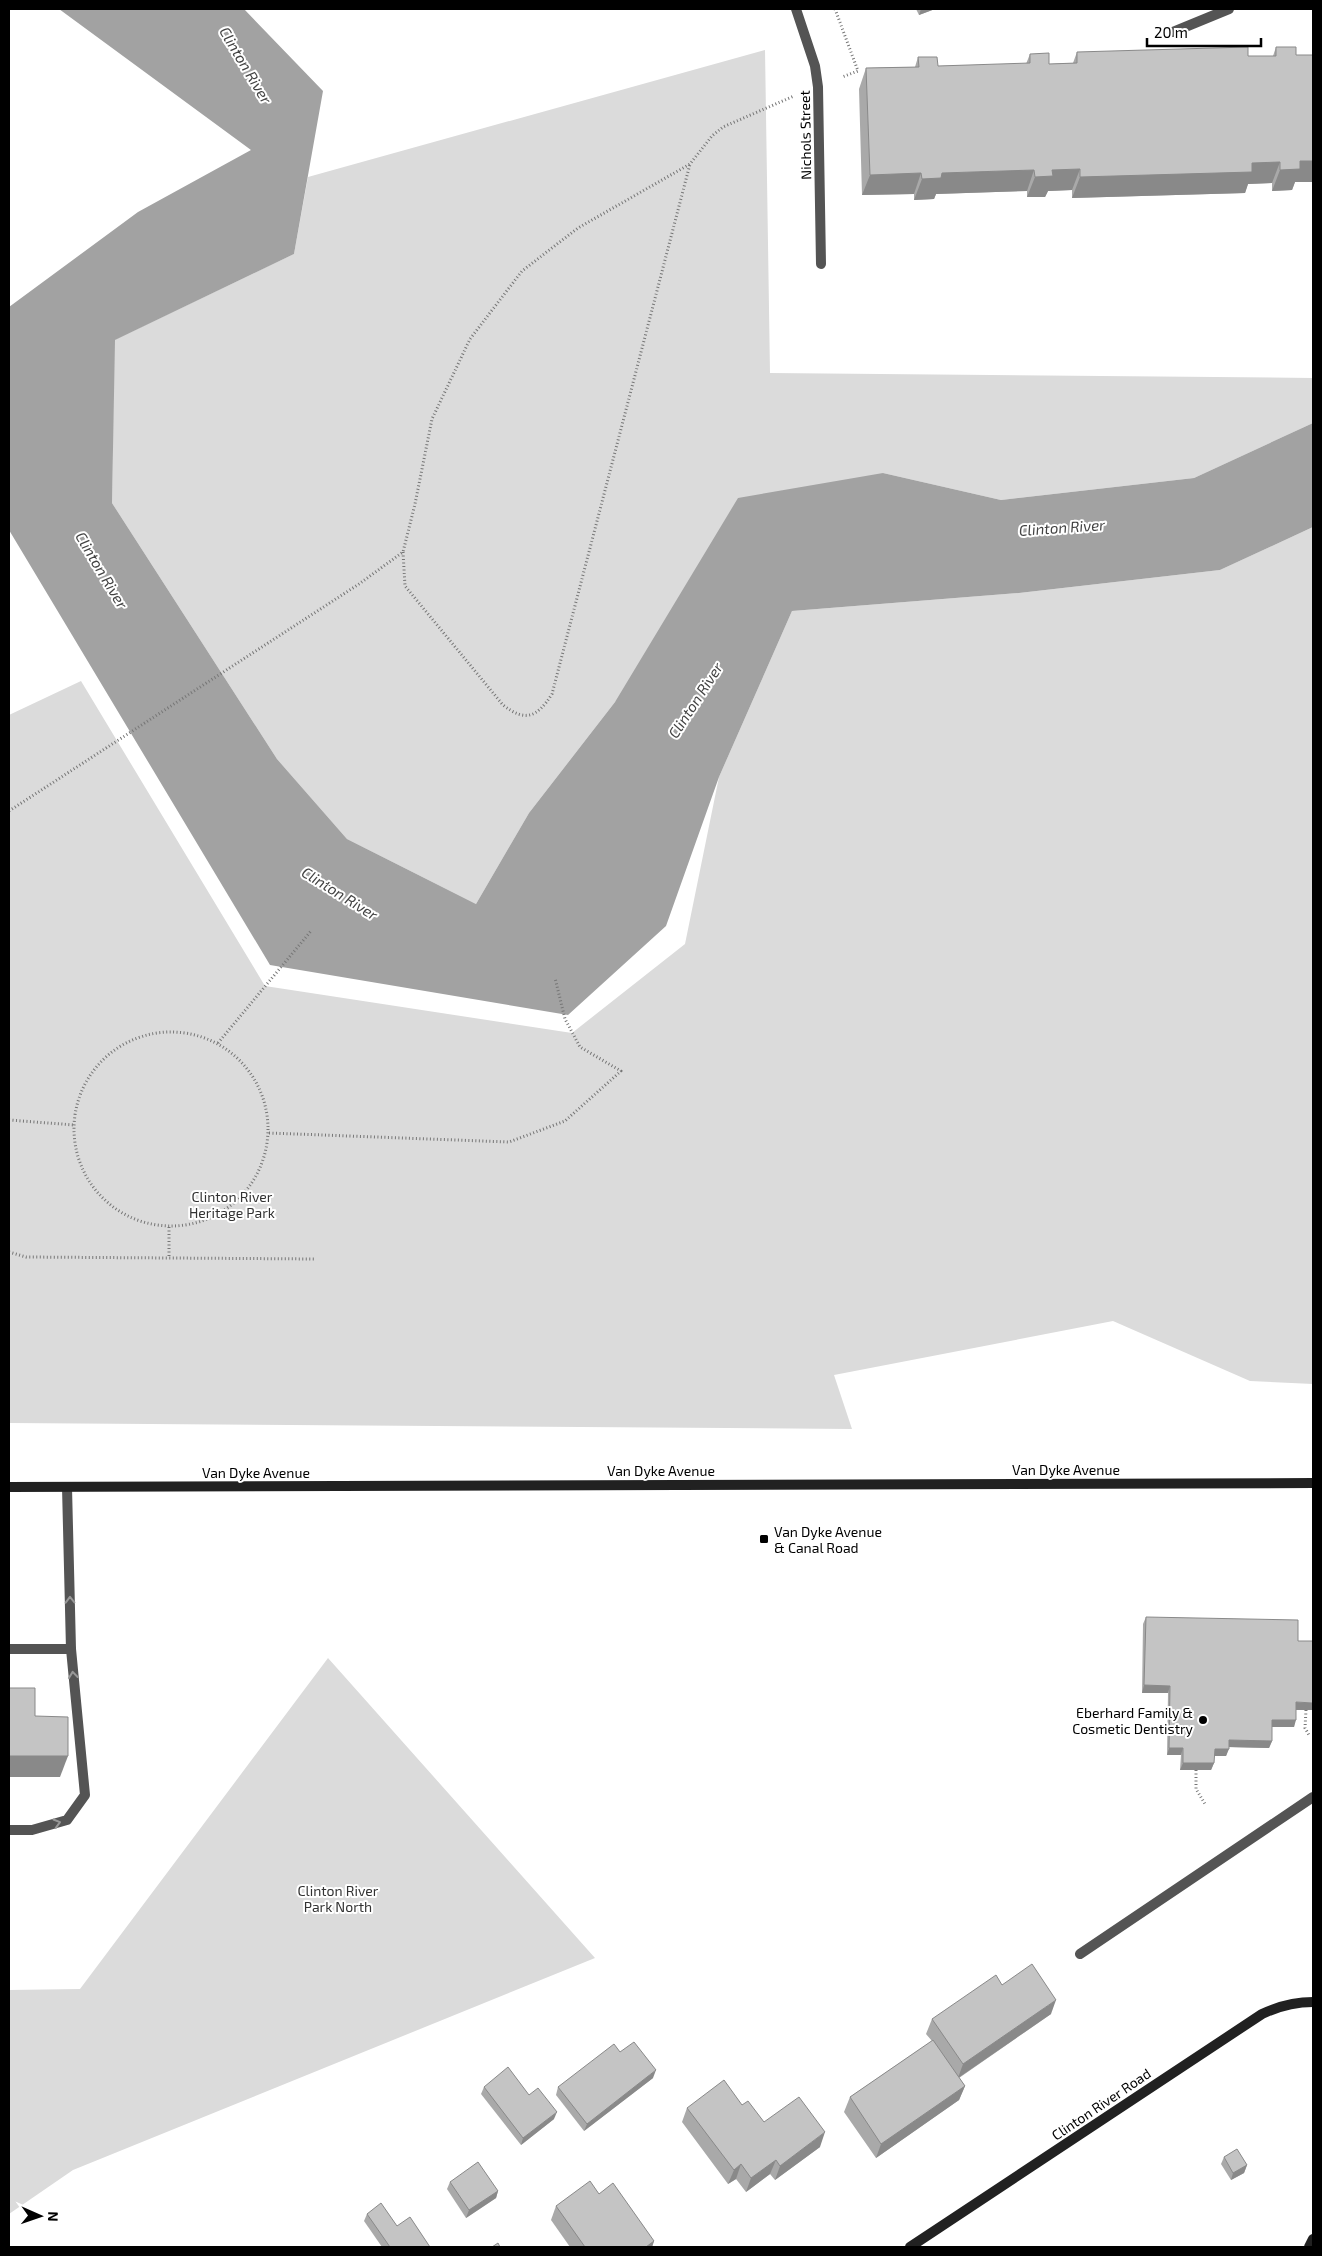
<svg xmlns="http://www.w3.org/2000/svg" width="1322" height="2256" font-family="'Exo 2',sans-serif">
	<rect width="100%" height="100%" fill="#fff"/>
	<g fill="#dbdbdb">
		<polygon points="765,50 770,373 1313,378 1313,423 1194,478 1001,500 883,473 615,702 529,813 476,904 347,839 277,759 112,503 114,340 294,254 308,177"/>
		<polygon points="1313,527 1313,1384 1250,1381 1113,1321 834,1375 852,1429 9,1423 9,715 81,681 265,986 572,1033 685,944 719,777 792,611 1019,593 1220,570"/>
		<polygon points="328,1658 595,1958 73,2170 9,2214 9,1990 80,1989"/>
	</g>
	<polygon fill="#a2a2a2" points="59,9 244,9 323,91 294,254 115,340 112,503 277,759 347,839 476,904 529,813 615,702 738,498 883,473 1001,500 1194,478 1313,423 1313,527 1220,570 1019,593 792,611 719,777 666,926 568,1015 270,965 9,530 9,307 138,212 251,150"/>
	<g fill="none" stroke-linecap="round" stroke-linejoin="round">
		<g stroke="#767676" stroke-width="3" stroke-dasharray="1 2.5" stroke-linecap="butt">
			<polyline points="835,9 858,71 842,77"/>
			<path d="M403 552 405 586 503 705C525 722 537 718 552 694L690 164"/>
			<polyline points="9,811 359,584 403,552 415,504 432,419 470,339 522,271 578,228 690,164 712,136 723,127 794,96"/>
			<circle cx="171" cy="1129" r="97"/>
			<polyline points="218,1043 311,931"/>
			<polyline points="9,1120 74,1125"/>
			<polyline points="269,1133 509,1142 565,1121 621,1071 580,1047 565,1019 555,978"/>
			<polyline points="169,1227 169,1258"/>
			<polyline points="9,1252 26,1257 316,1259"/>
			<polyline points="1306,1710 1305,1728 1309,1735"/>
			<polyline points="1196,1770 1196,1789 1205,1804"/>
		</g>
		<g stroke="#545454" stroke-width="10">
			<polyline points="1173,32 1229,9"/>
			<polyline points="9,1649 71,1649"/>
			<polyline points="9,1830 32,1830 67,1820 85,1795 71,1649 67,1487"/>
			<polyline points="1080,1954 1313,1797"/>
		</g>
		<polyline stroke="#545454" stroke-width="10" points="796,9 815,66 818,87 821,264"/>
		<g stroke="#212121" stroke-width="10">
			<polyline points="9,1487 1313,1483"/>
			<path d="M910 2247 1262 2014C1279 2006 1294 2002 1313 2002"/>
			<polyline points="1309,2247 1313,2239"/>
		</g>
	</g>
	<g fill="#a9a9a9">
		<polygon points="916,9 935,9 919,15"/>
		<polygon points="1276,47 1295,182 1292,190 1272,191 1272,183 1248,184 1245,193 1072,198 1072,190 1048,191 1045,197 1027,197 1027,191 936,194 934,199 914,200 914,194 862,195 859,89 866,68 915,67 918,57 938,66 1026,64 1030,54 1049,64 1073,63 1077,52 1248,56 1273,56"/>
		<polygon points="1146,1617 1296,1710 1294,1727 1272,1727 1272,1741 1269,1748 1229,1747 1226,1756 1214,1756 1214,1763 1211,1770 1180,1770 1181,1755 1167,1755 1168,1693 1142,1693 1143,1624"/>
		<polygon points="1002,1985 1051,2014 959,2078 965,2086 959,2100 876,2158 844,2112 850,2097 932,2041 926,2034 932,2019"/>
		<polygon points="620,2052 653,2078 584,2131 556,2095 558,2087"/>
		<polygon points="484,2087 529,2095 554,2119 521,2145 481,2094"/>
		<polygon points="742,2105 764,2122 820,2147 775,2180 770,2174 746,2192 736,2179 728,2184 682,2122 687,2108"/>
		<polygon points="1224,2157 1247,2165 1244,2173 1231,2180 1221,2164"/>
		<polygon points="450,2182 498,2191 496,2198 466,2218 447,2189"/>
		<polygon points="599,2194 654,2241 652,2247 570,2247 551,2220 556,2206"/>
		<polygon points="367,2214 397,2226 430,2247 382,2247 364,2221"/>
	</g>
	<g fill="#898989">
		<polygon points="921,9 935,9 919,15"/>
		<polygon points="1300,161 1313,161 1313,182 1295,182 1292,190 1272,191 1280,170"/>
		<polygon points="1280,162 1272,183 1248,184 1245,193 1072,198 1080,177 1252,163"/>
		<polygon points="1080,169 1072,190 1048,191 1045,197 1027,197 1035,177 1052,170"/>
		<polygon points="1034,170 1027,191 936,194 934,199 914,200 922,179 942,173"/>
		<polygon points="921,173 914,194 862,195 870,175"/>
		<polygon points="1144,1685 1170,1686 1168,1693 1142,1693"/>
		<polygon points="1296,1702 1313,1703 1313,1710 1294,1710"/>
		<polygon points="1272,1720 1296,1720 1294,1727 1269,1727"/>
		<polygon points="1229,1740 1272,1741 1269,1748 1227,1747"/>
		<polygon points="1169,1748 1183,1748 1181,1755 1167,1755"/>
		<polygon points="1215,1749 1229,1749 1226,1756 1212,1756"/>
		<polygon points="9,1756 68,1756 60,1777 9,1777"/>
		<polygon points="1183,1763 1214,1763 1211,1770 1180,1770"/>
		<polygon points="1056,2000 1051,2014 958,2078 963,2064"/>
		<polygon points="656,2070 653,2078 584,2131 587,2124"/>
		<polygon points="965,2086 959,2100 876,2158 881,2144"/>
		<polygon points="557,2112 554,2119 521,2145 523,2138"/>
		<polygon points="825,2132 820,2147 775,2180 780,2166"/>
		<polygon points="776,2160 770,2174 746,2192 751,2178"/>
		<polygon points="741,2164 736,2179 728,2184 734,2170"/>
		<polygon points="1247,2165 1244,2173 1231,2180 1233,2173"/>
		<polygon points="498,2191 496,2198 466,2218 469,2210"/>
		<polygon points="654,2241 652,2247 646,2247"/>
	</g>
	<g fill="#c4c4c4" stroke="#898989">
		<polygon points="1248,47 1248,56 1276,56 1276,47 1296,47 1296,55 1313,55 1313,161 1300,161 1300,169 1280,170 1280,162 1252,163 1252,172 1080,177 1080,169 1052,170 1053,176 1035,177 1034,170 942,173 941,178 922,179 921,173 870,175 866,68 919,67 918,57 937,57 938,66 1030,63 1030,54 1049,53 1049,64 1077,63 1077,52"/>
		<polygon points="1146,1617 1298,1620 1298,1641 1313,1641 1313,1703 1296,1702 1296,1720 1272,1720 1272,1741 1229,1740 1229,1749 1215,1749 1214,1763 1183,1763 1183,1748 1169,1748 1170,1686 1144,1685"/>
		<polygon points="9,1688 35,1688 35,1716 68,1717 68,1756 9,1756"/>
		<polygon points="1032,1964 1056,2000 963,2064 932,2019 996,1975 1002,1985"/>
		<polygon points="933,2040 965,2086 881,2144 850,2097"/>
		<polygon points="634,2042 656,2070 587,2124 558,2087 614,2044 620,2052"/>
		<polygon points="508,2067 529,2095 538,2088 557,2112 523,2138 484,2087"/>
		<polygon points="724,2080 742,2105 748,2101 764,2122 799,2097 825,2132 780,2166 776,2160 751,2178 741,2164 734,2170 687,2108"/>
		<polygon points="1237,2149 1247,2165 1233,2173 1224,2157"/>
		<polygon points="478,2162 498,2191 469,2210 450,2182"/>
		<polygon points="590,2181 599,2194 613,2183 654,2241 646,2247 585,2247 556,2206"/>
		<polygon points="381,2203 397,2226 410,2217 430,2247 390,2247 367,2214"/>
		<polygon points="498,2243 500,2247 492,2247"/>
	</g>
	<defs><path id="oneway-chevron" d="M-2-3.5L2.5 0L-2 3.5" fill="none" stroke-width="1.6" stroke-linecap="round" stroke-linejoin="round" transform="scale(1.25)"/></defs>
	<g stroke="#989898">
		<use href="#oneway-chevron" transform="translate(70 1600) rotate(-91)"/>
		<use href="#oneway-chevron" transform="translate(73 1675) rotate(-96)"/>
		<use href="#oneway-chevron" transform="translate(57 1823) rotate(-16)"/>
	</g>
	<g fill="#000" stroke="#fff" stroke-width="2">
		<rect x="759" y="1534" width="10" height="10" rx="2.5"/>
		<circle cx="1203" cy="1720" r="5"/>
	</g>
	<g text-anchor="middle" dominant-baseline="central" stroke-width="4" stroke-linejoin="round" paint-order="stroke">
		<g font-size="14" fill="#000" stroke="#fff">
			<text transform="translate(805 135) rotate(-91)">Nichols Street</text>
			<text x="1066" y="1469">Van Dyke Avenue</text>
			<text x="661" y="1470">Van Dyke Avenue</text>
			<text x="256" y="1472">Van Dyke Avenue</text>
			<text transform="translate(1101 2104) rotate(-34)">Clinton River Road</text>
		</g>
		<g font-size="14" fill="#323232" stroke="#fff">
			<text x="232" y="1196">Clinton River<tspan x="232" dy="16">Heritage Park</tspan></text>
			<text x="338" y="1890">Clinton River<tspan x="338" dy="16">Park North</tspan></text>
		</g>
		<g font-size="14" fill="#000" stroke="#fff" text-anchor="start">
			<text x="774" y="1531">Van Dyke Avenue<tspan x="774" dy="16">&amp; Canal Road</tspan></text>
			<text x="1193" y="1712" text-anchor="end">Eberhard Family &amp;<tspan x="1193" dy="16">Cosmetic Dentistry</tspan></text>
		</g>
		<g font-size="15" font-style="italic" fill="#434343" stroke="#fff">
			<text transform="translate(246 65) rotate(59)">Clinton River</text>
			<text transform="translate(1062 527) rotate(-4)">Clinton River</text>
			<text transform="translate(102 570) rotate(59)">Clinton River</text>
			<text transform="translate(695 700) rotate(-57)">Clinton River</text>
			<text transform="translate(340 893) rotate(32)">Clinton River</text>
		</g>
	</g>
	<rect width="1322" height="2256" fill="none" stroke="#000000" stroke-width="20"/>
	<g transform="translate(40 2216) rotate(92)" stroke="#ffffff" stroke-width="4" paint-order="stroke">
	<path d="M0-4L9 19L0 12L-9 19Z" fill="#000000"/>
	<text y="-8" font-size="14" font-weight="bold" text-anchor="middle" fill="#000000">N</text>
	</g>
	<path d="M1147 38v8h114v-8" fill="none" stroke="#000000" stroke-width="2.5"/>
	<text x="1154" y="38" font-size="15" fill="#000000" stroke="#ffffff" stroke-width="4" paint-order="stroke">20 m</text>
</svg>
